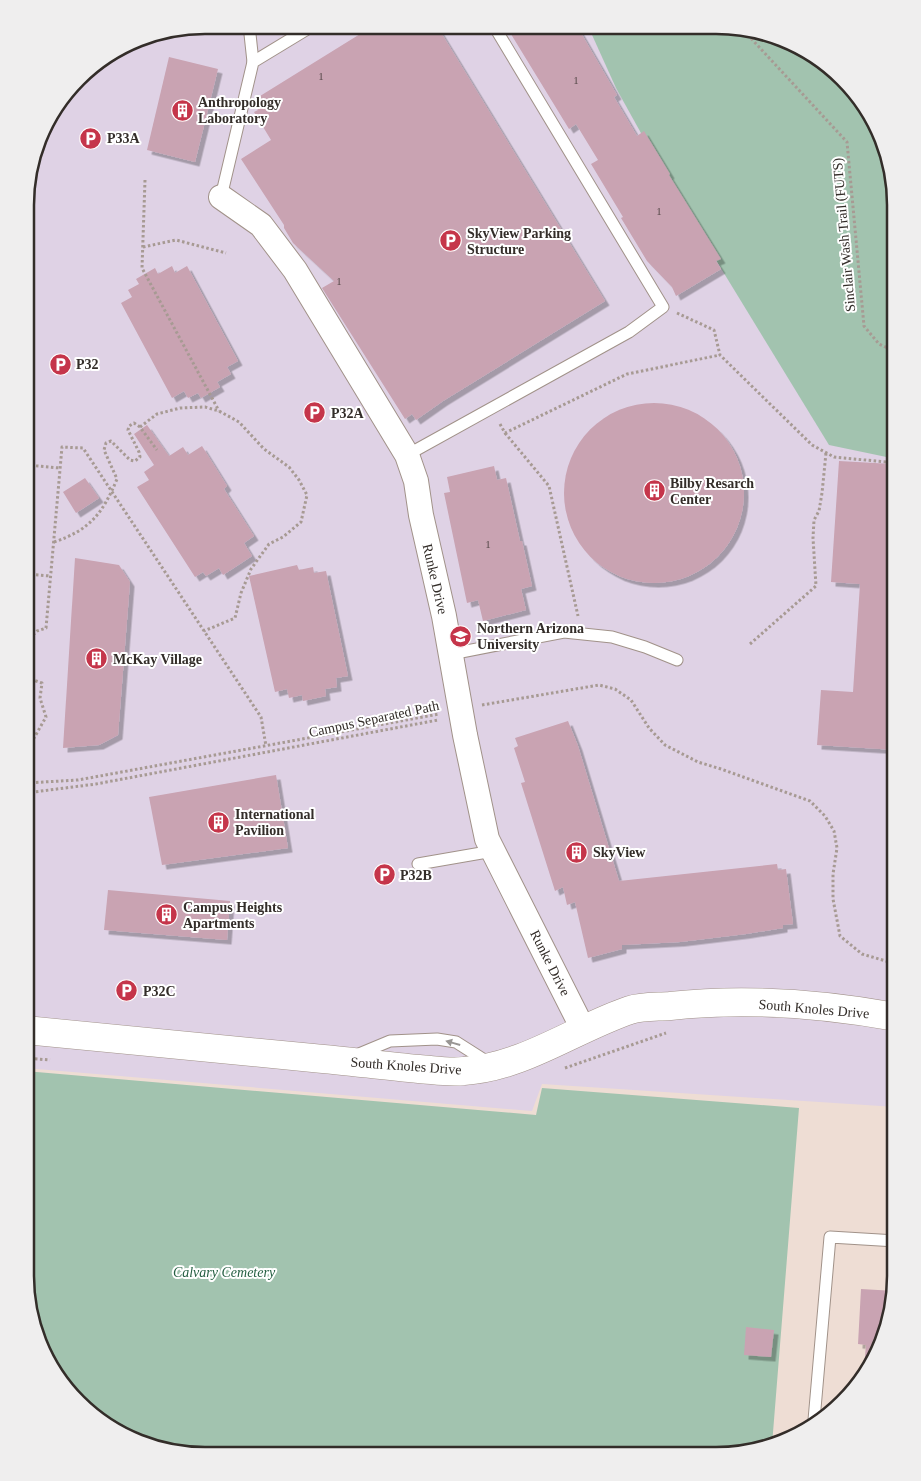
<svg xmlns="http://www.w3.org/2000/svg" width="921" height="1481" font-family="Georgia,serif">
	<defs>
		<filter id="shadow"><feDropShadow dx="4.5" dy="4.5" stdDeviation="0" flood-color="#0004"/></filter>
	</defs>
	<rect width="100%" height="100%" fill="#eeddd4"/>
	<polygon fill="#dfd2e5" points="204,25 740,27 826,62 882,136 896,204 896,1107 542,1084 532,1111 25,1068 27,181 44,125 86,70 136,39"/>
	<g fill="#a2c3af">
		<polygon points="588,26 740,27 826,62 882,136 896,204 896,459 829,445 667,180 616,88"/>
		<polygon points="25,1071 536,1115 542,1088 799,1108 772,1445 717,1456 181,1454 95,1419 39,1345 25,1277"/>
	</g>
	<g fill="#c9a3b2" filter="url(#shadow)">
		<polygon points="373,26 437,26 605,301 443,401 416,420 412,414 405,419 322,288 334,281 293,243 284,228 284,225 241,159 271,140 254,112 258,110 252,101"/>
		<polygon points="506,26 577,26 617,95 614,97 637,136 644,131 670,174 669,175 721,259 716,261 721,269 676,296 672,287 647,261 621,218 623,217 591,164 598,160 576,124 569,129"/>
		<polygon points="169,57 218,69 195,162 147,150"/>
		<polygon points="172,266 175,273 187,266 238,361 227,367 231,374 217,382 220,387 201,398 198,393 188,398 184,391 172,398 121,303 132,297 128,290 139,284 136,279 155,268 158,274"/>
		<circle cx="654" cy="493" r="90"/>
		<polygon points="147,425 169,456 183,447 188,455 202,446 227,486 224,489 254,536 244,543 252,556 223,575 219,568 206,576 203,572 195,577 137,487 149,480 144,472 154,465 134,434"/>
		<polygon points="839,461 892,464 891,471 896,472 896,507 892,572 896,572 896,750 817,745 821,690 853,692 860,584 831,582"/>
		<polygon points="494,466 497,480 506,478 520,541 522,541 532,586 521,589 526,610 483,621 478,600 467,603 444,493 450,492 447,477"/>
		<polygon points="85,478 99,498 76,513 63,492"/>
		<polygon points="75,558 119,565 130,582 118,735 99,745 63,748"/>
		<polygon points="297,565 299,570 313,567 314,573 326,571 348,676 336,678 337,687 325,689 326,696 303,701 302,695 289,698 287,689 275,692 249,576"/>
		<polygon points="568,721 578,746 619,881 777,864 778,870 786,869 793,924 783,925 783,928 746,934 680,942 622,945 622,949 588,958 575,902 567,905 563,887 555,891 521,783 525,782 514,748 518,746 515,738"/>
		<polygon points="276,775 288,848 162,865 149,797"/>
		<polygon points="108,890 230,901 227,940 104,930"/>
		<polygon points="861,1289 895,1291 882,1345 863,1379 866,1345 858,1344"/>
		<polygon points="746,1327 774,1330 771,1357 744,1355"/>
	</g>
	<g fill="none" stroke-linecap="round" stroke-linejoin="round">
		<defs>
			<g id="lane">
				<polyline points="249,25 253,62"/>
				<polyline points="221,197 253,62 314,25"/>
				<polyline points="407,455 629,332 663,307 494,26"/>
				<polyline points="451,654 564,632 612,637 645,647 677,660"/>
				<polyline points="418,864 493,851"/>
				<polyline points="354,1056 390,1041 437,1039 456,1042 489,1063"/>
				<polyline points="814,1420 830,1237 896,1241"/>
			</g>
			<polyline id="street" points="221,197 261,225 295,270 407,455 416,481 421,515 444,616 465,735 487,839 583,1029"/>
			<path id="secondary" d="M25 1030C121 1039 217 1048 313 1058 349 1061 384 1066 419 1069 434 1070 449 1073 464 1071 524 1067 574 1029 630 1010 642 1006 657 1007 670 1006 743 998 824 1004 896 1017"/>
		</defs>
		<use href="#lane" stroke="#a19289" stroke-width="13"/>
		<use href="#street" stroke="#a19289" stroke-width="26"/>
		<use href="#secondary" stroke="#a19289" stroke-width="29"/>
		<g stroke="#a79a93" stroke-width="3" stroke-dasharray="2.5 2.5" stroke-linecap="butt">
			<polyline points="735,27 747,34 847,142 864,326 879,344 896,352"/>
			<polyline points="145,180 142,268 219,411"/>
			<polyline points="143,247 176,240 226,253"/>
			<polyline points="677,313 714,330 720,355 812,445 834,457 896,463"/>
			<polyline points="500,424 505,433 627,374 720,355"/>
			<polyline points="140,427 157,414 180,408 205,407 219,411 239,422 264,449 289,467 299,480 307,495 301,522 283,537 269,544 251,569 241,593 235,618 204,631"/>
			<polyline points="505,433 549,486 578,616"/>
			<polyline points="26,465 60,468"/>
			<path d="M54 542C90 530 103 513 117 479L104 450 106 443 111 441 130 460 135 461 140 457 139 452 128 430 129 426 134 423 140 427 157 450"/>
			<polyline points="26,574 50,576"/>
			<polyline points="26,642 37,631 46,628 62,447 83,448 261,717 266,746"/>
			<polyline points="750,644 816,586 813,538 814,520 819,511 822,493 826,453"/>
			<polyline points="482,705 599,685 615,689 631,700 649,728 665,745 698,762 721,769 810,801 825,816 834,831 837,848 833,874 833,899 840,936 862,954 896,964"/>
			<polyline points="26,752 46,717 40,698 42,683 33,680 26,673"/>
			<polyline points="26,783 78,780 439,714"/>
			<polyline points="26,793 96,784 438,720"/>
			<polyline points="25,1058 50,1060"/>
			<polyline points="565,1068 666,1033"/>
		</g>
		<use href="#lane" stroke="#fff" stroke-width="11"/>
		<use href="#street" stroke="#fff" stroke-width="24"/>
		<use href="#secondary" stroke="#fff" stroke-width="28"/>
	</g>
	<defs><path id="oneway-solid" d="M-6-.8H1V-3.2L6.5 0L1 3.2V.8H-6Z" transform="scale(1.25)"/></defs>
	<use fill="#999694" href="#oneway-solid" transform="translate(453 1043) rotate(-164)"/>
	<defs>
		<symbol id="building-disc" viewBox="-11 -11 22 22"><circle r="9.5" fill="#c5354a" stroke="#fff"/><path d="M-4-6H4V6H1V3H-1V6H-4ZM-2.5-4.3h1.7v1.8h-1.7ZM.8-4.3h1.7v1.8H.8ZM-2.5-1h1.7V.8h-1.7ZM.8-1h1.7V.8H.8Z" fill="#fff"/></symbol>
		<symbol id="parking-disc" viewBox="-11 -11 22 22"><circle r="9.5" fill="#c5354a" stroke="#fff"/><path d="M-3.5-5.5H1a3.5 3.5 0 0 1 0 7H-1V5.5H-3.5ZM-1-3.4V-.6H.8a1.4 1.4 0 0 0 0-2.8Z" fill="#fff"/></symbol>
		<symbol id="university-disc" viewBox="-11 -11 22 22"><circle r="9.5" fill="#c5354a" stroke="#fff"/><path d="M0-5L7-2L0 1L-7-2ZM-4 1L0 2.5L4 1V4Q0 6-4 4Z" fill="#fff"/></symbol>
	</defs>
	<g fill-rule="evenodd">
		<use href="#building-disc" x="170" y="98" width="25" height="25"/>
		<use href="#parking-disc" x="78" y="126" width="25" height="25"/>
		<use href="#parking-disc" x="438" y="228" width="25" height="25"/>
		<use href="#parking-disc" x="48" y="352" width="25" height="25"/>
		<use href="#parking-disc" x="302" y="400" width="25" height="25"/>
		<use href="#building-disc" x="642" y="478" width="25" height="25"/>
		<use href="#university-disc" x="448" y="624" width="25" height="25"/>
		<use href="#building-disc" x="84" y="646" width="25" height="25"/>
		<use href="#building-disc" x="206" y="810" width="25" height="25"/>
		<use href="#building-disc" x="564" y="840" width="25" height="25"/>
		<use href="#parking-disc" x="372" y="862" width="25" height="25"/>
		<use href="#building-disc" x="154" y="902" width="25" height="25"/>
		<use href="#parking-disc" x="114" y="978" width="25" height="25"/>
	</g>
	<g text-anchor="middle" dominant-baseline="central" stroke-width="4" stroke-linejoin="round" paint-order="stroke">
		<g font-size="11" fill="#584a4b">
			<text x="321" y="76">1</text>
			<text x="576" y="80">1</text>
			<text x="659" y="211">1</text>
			<text x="339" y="281">1</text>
			<text x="488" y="544">1</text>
		</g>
		<g font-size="14" font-weight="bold" fill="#332d29" stroke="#fff" text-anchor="start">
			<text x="198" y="102">Anthropology<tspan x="198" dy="16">Laboratory</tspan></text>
			<text x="107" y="138">P33A</text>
			<text x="467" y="233">SkyView Parking<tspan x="467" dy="16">Structure</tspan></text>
			<text x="76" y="364">P32</text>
			<text x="331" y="413">P32A</text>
			<text x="670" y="483">Bilby Resarch<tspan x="670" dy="16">Center</tspan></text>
			<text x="477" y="628">Northern Arizona<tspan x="477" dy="16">University</tspan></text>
			<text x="113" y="659">McKay Village</text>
			<text x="235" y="814">International<tspan x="235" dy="16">Pavilion</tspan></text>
			<text x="593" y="852">SkyView</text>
			<text x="400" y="875">P32B</text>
			<text x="183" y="907">Campus Heights<tspan x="183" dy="16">Apartments</tspan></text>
			<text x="143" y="991">P32C</text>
		</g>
		<g font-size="14" fill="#332d29" stroke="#fff">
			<text transform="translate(844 235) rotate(-95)">Sinclair Wash Trail (FUTS)</text>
			<text transform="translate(435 579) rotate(77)">Runke Drive</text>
			<text transform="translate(374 719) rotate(-12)">Campus Separated Path</text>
			<text transform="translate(550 963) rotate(63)">Runke Drive</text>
			<text transform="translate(814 1009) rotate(5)">South Knoles Drive</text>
			<text transform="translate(406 1066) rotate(4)">South Knoles Drive</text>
		</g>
		<g font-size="14" font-style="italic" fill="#266043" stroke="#fff">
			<text x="224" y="1272">Calvary Cemetery</text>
		</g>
	</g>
	<path d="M0 0H921V1481H0ZM205 34H716A171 171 0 0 1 887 205V1276A171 171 0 0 1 716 1447H205A171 171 0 0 1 34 1276V205A171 171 0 0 1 205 34Z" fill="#efeeee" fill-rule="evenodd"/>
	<path fill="none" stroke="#332d29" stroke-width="2.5" d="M205 34H716A171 171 0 0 1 887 205V1276A171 171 0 0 1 716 1447H205A171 171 0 0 1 34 1276V205A171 171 0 0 1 205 34Z"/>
</svg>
